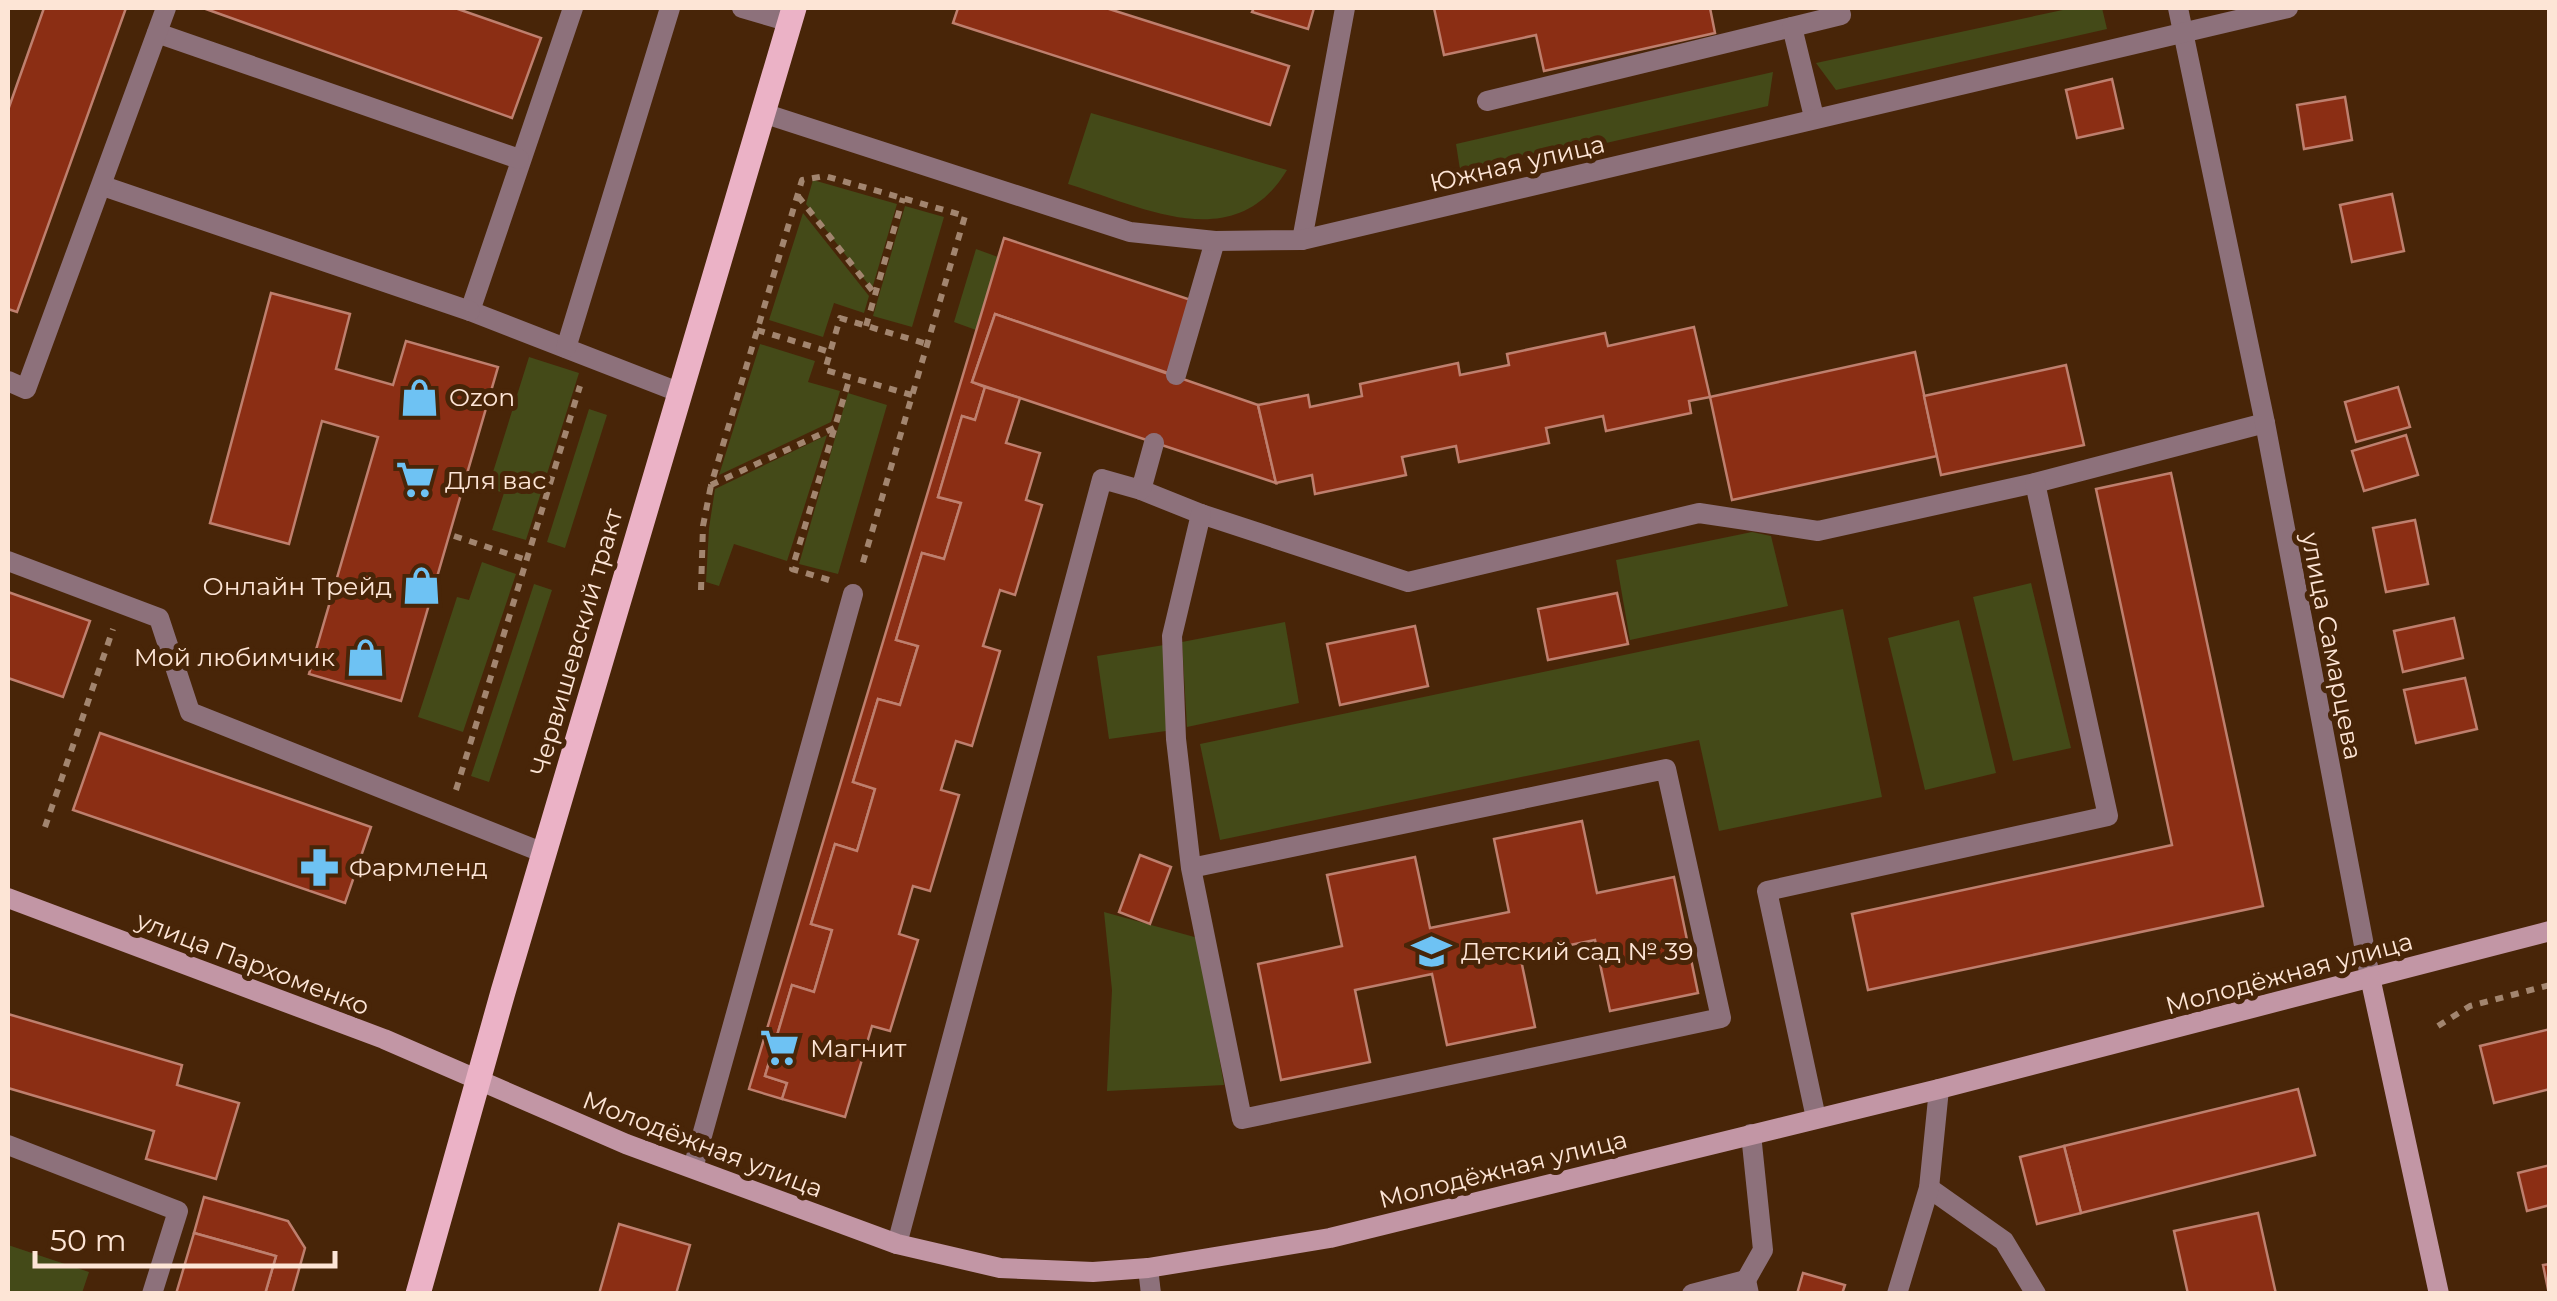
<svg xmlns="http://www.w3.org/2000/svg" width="2557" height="1301" font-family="Montserrat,sans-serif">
	<rect width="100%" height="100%" fill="#482508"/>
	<g fill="#444a18">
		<polygon points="2072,8 2102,8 2107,29 1836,90 1816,63"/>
		<polygon points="1773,72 1768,106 1461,176 1456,144"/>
		<path d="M1091 113 1287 170C1235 257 1143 207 1068 184Z"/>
		<polygon points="813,180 897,204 872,289 806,204"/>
		<polygon points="905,206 944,217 912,327 873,316"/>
		<polygon points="803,213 869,296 864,313 834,303 823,337 769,320"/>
		<polygon points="976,249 998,257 976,330 954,322"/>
		<polygon points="760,344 815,361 808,382 840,391 831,422 719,475"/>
		<polygon points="529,357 579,373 526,540 492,530 504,493 488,488"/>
		<polygon points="848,393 887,405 838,574 799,564"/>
		<polygon points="589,409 607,415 565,548 547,542"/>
		<polygon points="827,435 787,561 734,544 719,586 706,582 709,528 715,489"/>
		<polygon points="1752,532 1771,536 1788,606 1630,640 1616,560"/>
		<polygon points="482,562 516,574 463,732 418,717 457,597 469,600"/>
		<polygon points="2031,583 2071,748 2013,761 1973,597"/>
		<polygon points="534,584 552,590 489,782 471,776"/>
		<polygon points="1843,609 1882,797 1719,831 1699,740 1220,840 1200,744"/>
		<polygon points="1959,620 1996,773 1925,790 1888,638"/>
		<polygon points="1285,622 1299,703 1187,727 1182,642"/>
		<polygon points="1164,645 1166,731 1109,739 1097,656"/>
		<polygon points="1104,912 1198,938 1224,1085 1107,1091 1112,990"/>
		<polygon points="8,1245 89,1272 82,1293 8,1293"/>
	</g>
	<g fill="#8b2e14" stroke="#be7f6e" stroke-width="2.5">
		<polygon points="44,8 126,8 17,312 8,309 8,110"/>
		<polygon points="203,8 455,8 541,38 512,118"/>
		<polygon points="958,8 1106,8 1289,66 1270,125 953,23"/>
		<polygon points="1254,8 1314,8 1308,29 1252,12"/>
		<polygon points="1434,8 1710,8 1715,33 1544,71 1536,35 1444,55"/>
		<polygon points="2112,79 2123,128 2077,138 2066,90"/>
		<polygon points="2345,97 2352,140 2304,149 2297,105"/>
		<polygon points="2392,194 2404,251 2352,262 2340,205"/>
		<polygon points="1004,238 1191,300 1168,373 995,314 972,382 985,387 975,420 962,416 938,497 961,503 944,559 922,553 896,640 918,646 900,705 878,699 853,782 875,789 857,851 835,844 811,924 832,930 814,992 792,985 765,1076 787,1083 782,1099 749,1089"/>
		<polygon points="271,293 350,314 336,369 393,385 406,341 498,367 401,701 309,674 378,437 322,421 289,544 210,523"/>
		<polygon points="995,314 1258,405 1276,483 972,382"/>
		<polygon points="1694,327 1710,397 1689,401 1691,413 1606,431 1603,416 1546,428 1549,443 1459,462 1456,446 1402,457 1406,475 1315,494 1312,475 1276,483 1258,405 1308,395 1310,407 1362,396 1360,384 1458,363 1460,375 1509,365 1507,354 1605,333 1608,346"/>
		<polygon points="1915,352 1937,456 1732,500 1710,397"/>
		<polygon points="2066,365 2084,445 1941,475 1924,396"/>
		<polygon points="985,387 1020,398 1006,443 1040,453 1026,500 1042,505 1015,595 1000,590 983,646 1000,651 972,746 956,741 941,790 959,795 930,891 913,886 899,934 918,940 890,1031 872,1026 845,1117 782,1099 787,1083 765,1076 792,985 814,992 832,930 811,924 835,844 857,851 875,789 853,782 878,699 900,705 918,646 896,640 922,553 944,559 961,503 938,497 962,416 975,420"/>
		<polygon points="2398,387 2410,427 2356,442 2345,402"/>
		<polygon points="2406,435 2418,475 2364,491 2352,451"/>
		<polygon points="2171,473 2263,906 1868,990 1852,914 2172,845 2096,489"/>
		<polygon points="2415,520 2428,584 2386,592 2373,528"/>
		<polygon points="8,592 90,621 63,697 8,678"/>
		<polygon points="1617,593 1628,644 1548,660 1538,609"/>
		<polygon points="2454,618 2463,658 2403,672 2394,631"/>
		<polygon points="1415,626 1428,686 1340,705 1327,644"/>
		<polygon points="2465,678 2477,729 2416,743 2404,690"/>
		<polygon points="100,733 371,827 345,903 73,810"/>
		<polygon points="1582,821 1597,893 1674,877 1698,993 1610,1011 1595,940 1520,955 1535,1027 1447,1045 1432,974 1355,990 1370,1062 1281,1080 1258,964 1342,946 1327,875 1415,857 1430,928 1509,912 1494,839"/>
		<polygon points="1140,855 1171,867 1150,924 1119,912"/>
		<polygon points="8,1014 182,1065 177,1085 239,1103 216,1179 146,1159 154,1131 8,1088"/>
		<polygon points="2550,1029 2550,1089 2494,1103 2480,1046"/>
		<polygon points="2298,1089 2315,1155 2081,1213 2064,1146"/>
		<polygon points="2064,1146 2081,1213 2037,1224 2020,1157"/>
		<polygon points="2550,1165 2550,1205 2527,1211 2518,1173"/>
		<polygon points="204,1197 288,1221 305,1248 292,1294 265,1294 276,1256 194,1233"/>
		<polygon points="2258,1213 2276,1294 2188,1294 2174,1231"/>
		<polygon points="619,1224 690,1245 676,1294 599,1294"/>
		<polygon points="194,1233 276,1256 265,1294 176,1294"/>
		<polygon points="2550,1264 2550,1294 2549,1294 2543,1265"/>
		<polygon points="1803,1273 1845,1285 1842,1294 1797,1294"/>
	</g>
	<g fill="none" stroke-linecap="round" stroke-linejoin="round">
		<g stroke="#a2856f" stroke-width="6" stroke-dasharray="8 8" stroke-linecap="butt">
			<polyline points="798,196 875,294"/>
			<polyline points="866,326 903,198"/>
			<polyline points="757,330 830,352"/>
			<polyline points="912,395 825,370 840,318 927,344"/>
			<polyline points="834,428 711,485 802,180 825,176 965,216 861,569"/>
			<polyline points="454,536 527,560"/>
			<polyline points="829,580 792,569 850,377"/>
			<polyline points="701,590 703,526 711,485"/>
			<polyline points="456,790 580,386"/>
			<polyline points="45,827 113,629"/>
			<polyline points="2438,1026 2470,1006 2550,985"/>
		</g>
		<g stroke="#8d717b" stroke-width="20">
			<polyline points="573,8 470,311 681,393"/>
			<polyline points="157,33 519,159"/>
			<polyline points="1487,101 1792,27"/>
			<polyline points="1814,117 1792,27 1841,15 1839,8"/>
			<polyline points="103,186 470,311"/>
			<polyline points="1302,240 1345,8"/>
			<polyline points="566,348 670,8"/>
			<polyline points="1176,375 1215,241"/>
			<polyline points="8,381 26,389 166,8"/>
			<polyline points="1141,490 1201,514 1408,582 1699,513 1818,531 2035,483 2265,423"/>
			<polyline points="8,561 159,618 190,712 544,853"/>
			<polyline points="1191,868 1666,769 1721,1018 1242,1119 1191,868 1176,739 1172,636 1201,514"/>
			<polyline points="1816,1118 1767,891 2108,816 2035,483"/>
			<polyline points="8,1145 178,1211 152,1294"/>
			<polyline points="693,1168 853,594"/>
			<polyline points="1929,1188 2004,1241 2036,1294"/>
			<polyline points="897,1244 1102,479 1141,490 1154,443"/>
			<polyline points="1148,1268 1151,1294"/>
			<polyline points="1746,1280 1763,1250 1751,1134"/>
			<polyline points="1692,1294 1746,1280 1749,1294"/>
			<polyline points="1897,1294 1929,1188 1939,1089"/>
		</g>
		<g stroke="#8d717b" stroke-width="20">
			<polyline points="742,8 790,22"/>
			<polyline points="2178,8 2265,423 2370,977"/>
			<polyline points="763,113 1130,232 1215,241 1302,240 2288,8"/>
		</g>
		<g stroke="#c296a5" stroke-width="20">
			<polyline points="8,898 384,1039 626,1144 897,1244 1000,1268 1093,1272 1148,1268 1330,1238 1939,1089 2550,931"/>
			<polyline points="2370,977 2439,1294"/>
		</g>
		<polyline stroke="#ebb2c6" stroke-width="25" points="418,1294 503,992 794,8"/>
	</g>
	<defs>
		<symbol id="shop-bare" viewBox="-9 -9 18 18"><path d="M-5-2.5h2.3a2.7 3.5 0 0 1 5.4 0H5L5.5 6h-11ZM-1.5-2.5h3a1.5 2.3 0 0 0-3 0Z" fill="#6ec2f3" stroke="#482508" stroke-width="2.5" paint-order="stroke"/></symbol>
		<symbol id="supermarket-bare" viewBox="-9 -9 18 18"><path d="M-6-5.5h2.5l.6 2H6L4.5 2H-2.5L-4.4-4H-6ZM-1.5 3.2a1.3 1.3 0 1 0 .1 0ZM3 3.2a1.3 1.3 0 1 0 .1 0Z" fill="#6ec2f3" stroke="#482508" stroke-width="2.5" paint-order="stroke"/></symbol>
		<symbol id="pharmacy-bare" viewBox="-9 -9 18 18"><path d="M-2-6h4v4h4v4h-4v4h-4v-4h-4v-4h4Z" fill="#6ec2f3" stroke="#482508" stroke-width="2.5" paint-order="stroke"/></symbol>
		<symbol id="school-bare" viewBox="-9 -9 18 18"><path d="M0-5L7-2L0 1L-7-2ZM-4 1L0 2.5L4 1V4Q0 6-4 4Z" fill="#6ec2f3" stroke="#482508" stroke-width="2.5" paint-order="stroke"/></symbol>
	</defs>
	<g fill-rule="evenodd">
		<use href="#shop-bare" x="392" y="370" width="55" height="55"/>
		<use href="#supermarket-bare" x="388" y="452" width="55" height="55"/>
		<use href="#shop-bare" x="394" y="558" width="55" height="55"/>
		<use href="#shop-bare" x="338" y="630" width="55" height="55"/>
		<use href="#pharmacy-bare" x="292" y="840" width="55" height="55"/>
		<use href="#school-bare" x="1404" y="924" width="55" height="55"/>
		<use href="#supermarket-bare" x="752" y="1020" width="55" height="55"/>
	</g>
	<g text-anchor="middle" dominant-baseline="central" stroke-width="10" stroke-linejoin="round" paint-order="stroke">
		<g font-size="25" fill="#fde5d6" stroke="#482508">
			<text transform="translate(1517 163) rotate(-13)">Южная улица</text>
			<text transform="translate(576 642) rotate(-74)">Червишевский тракт</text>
			<text transform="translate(2332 646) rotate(79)">улица Самарцева</text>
			<text transform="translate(253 963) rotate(21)">улица Пархоменко</text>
			<text transform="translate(2289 973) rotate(-15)">Молодёжная улица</text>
			<text transform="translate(703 1144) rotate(21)">Молодёжная улица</text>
			<text transform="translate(1503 1169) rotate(-14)">Молодёжная улица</text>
		</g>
		<g font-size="25" fill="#fde5d6" stroke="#482508" text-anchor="start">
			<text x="449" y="397">Ozon</text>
			<text x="445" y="480">Для вас</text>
			<text x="392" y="586" text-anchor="end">Онлайн Трейд</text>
			<text x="335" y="657" text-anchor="end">Мой любимчик</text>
			<text x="349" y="867">Фармленд</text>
			<text x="1461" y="951">Детский сад № 39</text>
			<text x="810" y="1048">Магнит</text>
		</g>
	</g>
	<rect width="2557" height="1301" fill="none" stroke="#fde5d6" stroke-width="20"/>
	<path d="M35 1251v15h300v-15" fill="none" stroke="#fde5d6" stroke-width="5"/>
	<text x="50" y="1251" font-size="30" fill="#fde5d6" stroke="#482508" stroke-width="8" paint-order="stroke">50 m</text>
</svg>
